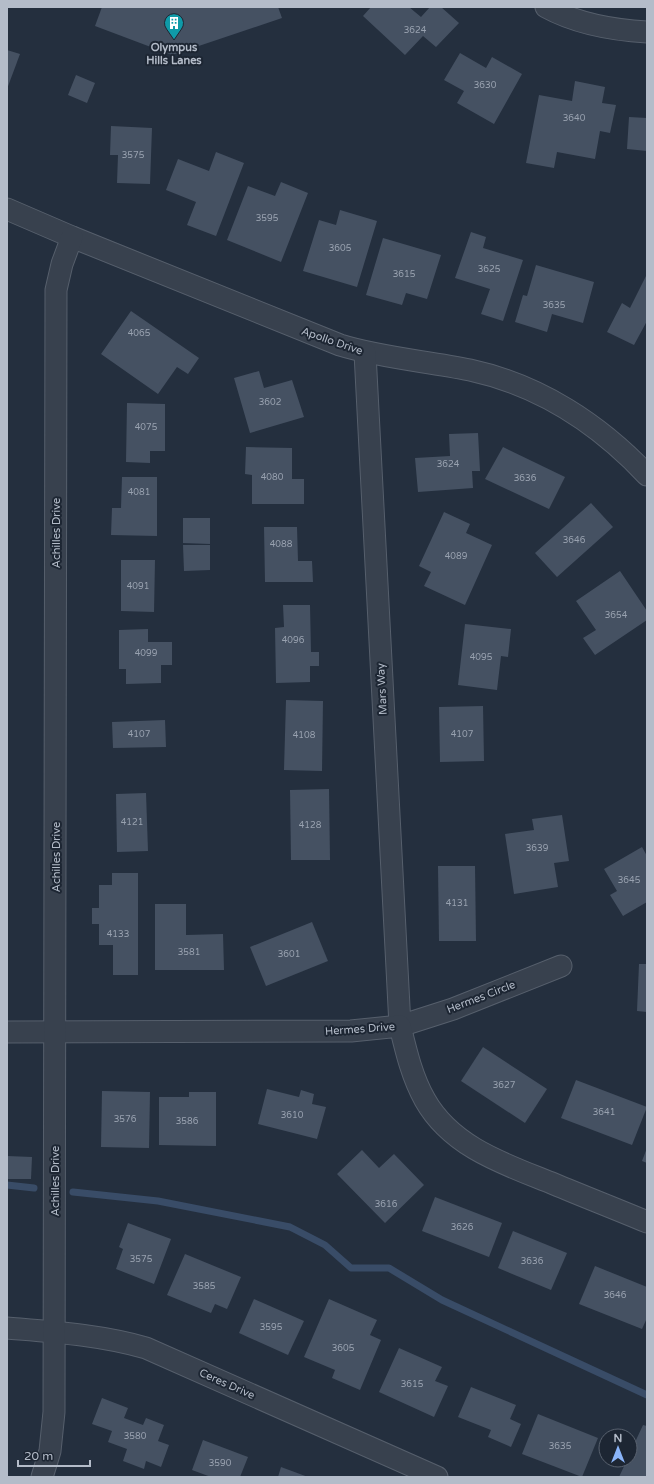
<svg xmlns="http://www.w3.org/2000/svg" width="654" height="1484" font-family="'Varela Round',sans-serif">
	<rect width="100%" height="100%" fill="#242f3e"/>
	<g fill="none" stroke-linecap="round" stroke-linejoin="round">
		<g stroke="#394c67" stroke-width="7">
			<polyline points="7,1185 34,1188"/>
			<polyline points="73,1192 158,1201 290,1227 325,1245 351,1268 389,1268 442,1300 647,1395"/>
		</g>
	</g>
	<g fill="#455162">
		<polygon points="102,7 278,7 282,18 172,55 95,26"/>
		<polygon points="371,7 409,7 421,17 430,7 441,7 459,23 436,47 423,36 405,55 363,16"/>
		<polygon points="7,50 20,54 7,89"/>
		<polygon points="460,53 486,68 492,57 522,74 494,124 457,103 464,91 444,80"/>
		<polygon points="76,75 95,83 87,103 68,95"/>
		<polygon points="575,81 605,87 602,103 616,105 610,133 600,131 595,159 557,152 554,168 526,163 539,95 572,101"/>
		<polygon points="629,117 647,118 647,151 627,149"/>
		<polygon points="111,126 152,128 150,184 117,183 118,155 110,155"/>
		<polygon points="216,152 244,163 216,236 187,225 196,202 166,190 178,159 209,171"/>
		<polygon points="281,182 308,193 281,262 227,240 248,186 275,196"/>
		<polygon points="340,210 377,221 357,287 303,271 319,220 336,225"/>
		<polygon points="471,232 486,237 483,248 523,260 503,321 481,314 490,289 455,278"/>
		<polygon points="383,238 441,255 427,299 406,293 402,305 366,295"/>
		<polygon points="536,265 594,282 583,323 552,314 547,332 515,322 523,295 527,296"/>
		<polygon points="647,274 647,321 634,345 607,332 622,303 630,308"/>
		<polygon points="131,311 199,358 188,374 177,367 158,394 101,354"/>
		<polygon points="259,371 264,388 292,380 304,417 250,433 234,378"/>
		<polygon points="127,403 165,404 165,451 150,451 150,463 126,462"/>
		<polygon points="478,433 480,471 472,471 473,488 418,492 415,458 450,456 449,434"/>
		<polygon points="246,447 292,448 292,479 304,479 304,504 252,504 252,475 245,474"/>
		<polygon points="503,447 565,477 549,509 485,479"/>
		<polygon points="122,477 157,477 157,536 111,535 112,508 121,508"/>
		<polygon points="591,503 613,527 557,577 535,553"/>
		<polygon points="444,512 470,524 466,533 492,545 465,605 424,586 431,572 419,566"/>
		<polygon points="183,518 210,518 210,544 183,543"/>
		<polygon points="264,527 297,527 298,561 312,561 313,582 265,582"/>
		<polygon points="183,545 210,545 210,570 184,571"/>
		<polygon points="121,560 155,560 154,612 121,611"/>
		<polygon points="620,571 647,611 647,620 595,655 583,638 596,630 576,601"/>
		<polygon points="283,605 310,605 311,652 319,652 319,666 310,666 310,682 276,683 275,628 284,627"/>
		<polygon points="465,624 511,629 508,657 501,656 497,690 458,685"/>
		<polygon points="148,629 148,642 172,642 172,665 161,665 161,683 126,684 126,669 119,669 119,630"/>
		<polygon points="286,700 323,701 322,771 284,770"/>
		<polygon points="483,706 484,761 440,762 439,707"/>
		<polygon points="165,720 166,747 113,748 112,722"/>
		<polygon points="329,789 330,860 291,860 290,790"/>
		<polygon points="146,793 148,851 117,852 116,794"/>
		<polygon points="562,815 569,861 554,863 558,887 514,894 505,834 534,830 532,819"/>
		<polygon points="642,847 647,856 647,902 623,916 610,895 617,891 604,869"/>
		<polygon points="438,866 475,866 476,941 439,941"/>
		<polygon points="112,873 138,873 138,975 113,975 113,945 99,945 99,924 92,924 92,908 99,908 99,885 112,885"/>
		<polygon points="155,904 186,904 186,935 223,934 224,970 155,970"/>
		<polygon points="312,922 328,961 266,986 250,947"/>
		<polygon points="639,964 647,964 647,1012 637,1011"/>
		<polygon points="483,1047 547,1089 525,1123 461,1081"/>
		<polygon points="576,1080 647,1107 632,1145 561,1118"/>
		<polygon points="267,1089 299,1097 301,1090 314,1094 312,1104 326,1107 317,1139 258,1124"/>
		<polygon points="102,1091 150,1092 149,1148 101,1147"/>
		<polygon points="189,1092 216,1092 216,1146 159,1145 159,1097 189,1097"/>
		<polygon points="647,1148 647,1163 642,1161"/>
		<polygon points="362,1150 379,1168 394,1154 424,1185 385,1223 337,1174"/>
		<polygon points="7,1156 32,1157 31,1179 7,1179"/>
		<polygon points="435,1197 502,1223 489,1257 422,1231"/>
		<polygon points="128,1223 171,1239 154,1284 116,1269 123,1249 119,1247"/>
		<polygon points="513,1231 567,1253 551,1290 498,1268"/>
		<polygon points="185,1254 241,1277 227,1309 215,1304 211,1313 167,1295"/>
		<polygon points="595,1266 647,1287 647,1318 642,1329 579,1304"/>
		<polygon points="254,1299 304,1321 288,1355 239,1333"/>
		<polygon points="329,1299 377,1320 370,1335 381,1340 360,1390 332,1378 335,1370 304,1357"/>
		<polygon points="399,1348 442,1367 435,1381 448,1386 434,1417 379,1392"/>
		<polygon points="471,1387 516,1405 510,1419 521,1424 511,1447 488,1437 491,1430 458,1417"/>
		<polygon points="102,1398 128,1408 124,1418 143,1425 146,1418 164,1425 158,1441 169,1445 161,1467 146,1461 144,1469 123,1461 127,1449 108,1442 112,1431 92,1424"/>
		<polygon points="538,1414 598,1438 582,1477 522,1454"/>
		<polygon points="643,1425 647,1426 647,1477 619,1477 627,1460 630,1460 630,1453"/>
		<polygon points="203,1440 248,1457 240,1477 211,1477 192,1470"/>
		<polygon points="281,1467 308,1477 278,1477"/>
	</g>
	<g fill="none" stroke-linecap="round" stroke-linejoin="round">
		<defs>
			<g id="minor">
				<path d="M546 7C577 24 612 30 647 32"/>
				<path d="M7 209 72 237 340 345C382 358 427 361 470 370 539 385 599 424 647 475"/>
				<polyline points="365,353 400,1026 453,1009 561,966"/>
				<path d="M7 1032 351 1031 400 1026C406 1051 412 1077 425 1100 452 1148 507 1165 554 1184 585 1197 616 1209 647 1222"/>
				<path d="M7 1328C54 1332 101 1335 146 1348L437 1477"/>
				<polyline points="42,1477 50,1451 54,1412 56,290 62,264 72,237"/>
			</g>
		</defs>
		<use href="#minor" stroke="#565f6c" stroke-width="23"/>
		<use href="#minor" stroke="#38414e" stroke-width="21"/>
	</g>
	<defs>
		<symbol id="building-pin" viewBox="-11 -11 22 30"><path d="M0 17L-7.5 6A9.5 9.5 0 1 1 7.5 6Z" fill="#0f9aa8" stroke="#1d2633"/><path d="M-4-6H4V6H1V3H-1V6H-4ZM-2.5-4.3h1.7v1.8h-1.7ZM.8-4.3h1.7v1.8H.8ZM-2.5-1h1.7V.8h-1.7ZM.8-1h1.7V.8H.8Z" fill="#fff"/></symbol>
	</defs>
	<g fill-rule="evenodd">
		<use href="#building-pin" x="163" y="12" width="22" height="30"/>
	</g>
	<g text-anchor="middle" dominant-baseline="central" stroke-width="4" stroke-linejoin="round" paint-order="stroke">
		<g font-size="9" fill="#98a1af">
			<text x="415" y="30">3624</text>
			<text x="485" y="85">3630</text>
			<text x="574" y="118">3640</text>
			<text x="133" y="155">3575</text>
			<text x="267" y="218">3595</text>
			<text x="340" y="248">3605</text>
			<text x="489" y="269">3625</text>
			<text x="404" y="274">3615</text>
			<text x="554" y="305">3635</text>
			<text x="139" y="333">4065</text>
			<text x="270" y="402">3602</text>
			<text x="146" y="427">4075</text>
			<text x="448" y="464">3624</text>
			<text x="272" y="477">4080</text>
			<text x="525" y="478">3636</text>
			<text x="139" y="492">4081</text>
			<text x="574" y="540">3646</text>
			<text x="281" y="544">4088</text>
			<text x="456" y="556">4089</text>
			<text x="138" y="586">4091</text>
			<text x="616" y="615">3654</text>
			<text x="293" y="640">4096</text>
			<text x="146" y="653">4099</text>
			<text x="481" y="657">4095</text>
			<text x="139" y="734">4107</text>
			<text x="462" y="734">4107</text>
			<text x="304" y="735">4108</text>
			<text x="132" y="822">4121</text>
			<text x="310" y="825">4128</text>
			<text x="537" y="848">3639</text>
			<text x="629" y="880">3645</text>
			<text x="457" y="903">4131</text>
			<text x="118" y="934">4133</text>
			<text x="189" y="952">3581</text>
			<text x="289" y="954">3601</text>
			<text x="504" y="1085">3627</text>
			<text x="604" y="1112">3641</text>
			<text x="292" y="1115">3610</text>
			<text x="125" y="1119">3576</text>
			<text x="187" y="1121">3586</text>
			<text x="386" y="1204">3616</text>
			<text x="462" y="1227">3626</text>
			<text x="141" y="1259">3575</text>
			<text x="532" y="1261">3636</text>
			<text x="204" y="1286">3585</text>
			<text x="615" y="1295">3646</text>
			<text x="271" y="1327">3595</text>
			<text x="343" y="1348">3605</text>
			<text x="412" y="1384">3615</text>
			<text x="135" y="1436">3580</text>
			<text x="560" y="1446">3635</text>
			<text x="220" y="1463">3590</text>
		</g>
		<g font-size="11" font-weight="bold" fill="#b4bcc9" stroke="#1d2633">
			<text x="174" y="47">Olympus<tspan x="174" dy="13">Hills Lanes</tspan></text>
		</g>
		<g font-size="11" fill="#b4bcc9" stroke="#1d2633">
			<text transform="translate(332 341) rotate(19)">Apollo Drive</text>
			<text transform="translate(56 533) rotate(-90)">Achilles Drive</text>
			<text transform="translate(382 689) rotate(-93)">Mars Way</text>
			<text transform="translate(56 857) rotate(-90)">Achilles Drive</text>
			<text transform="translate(481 997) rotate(-21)">Hermes Circle</text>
			<text transform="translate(360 1029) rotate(-4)">Hermes Drive</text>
			<text transform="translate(55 1181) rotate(-90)">Achilles Drive</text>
			<text transform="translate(227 1384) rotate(24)">Ceres Drive</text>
		</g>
	</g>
	<rect width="654" height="1484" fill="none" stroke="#b4bcc9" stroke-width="16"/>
	<g transform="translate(618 1448)"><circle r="19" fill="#1d2633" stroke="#59626f"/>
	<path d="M0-3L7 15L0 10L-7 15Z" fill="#8ab4f8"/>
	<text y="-6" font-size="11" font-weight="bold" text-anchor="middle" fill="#b4bcc9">N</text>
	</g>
	<path d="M18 1460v6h72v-6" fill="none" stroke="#b4bcc9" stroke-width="2"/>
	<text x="24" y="1460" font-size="12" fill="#b4bcc9" stroke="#1d2633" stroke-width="3" paint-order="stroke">20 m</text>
</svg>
